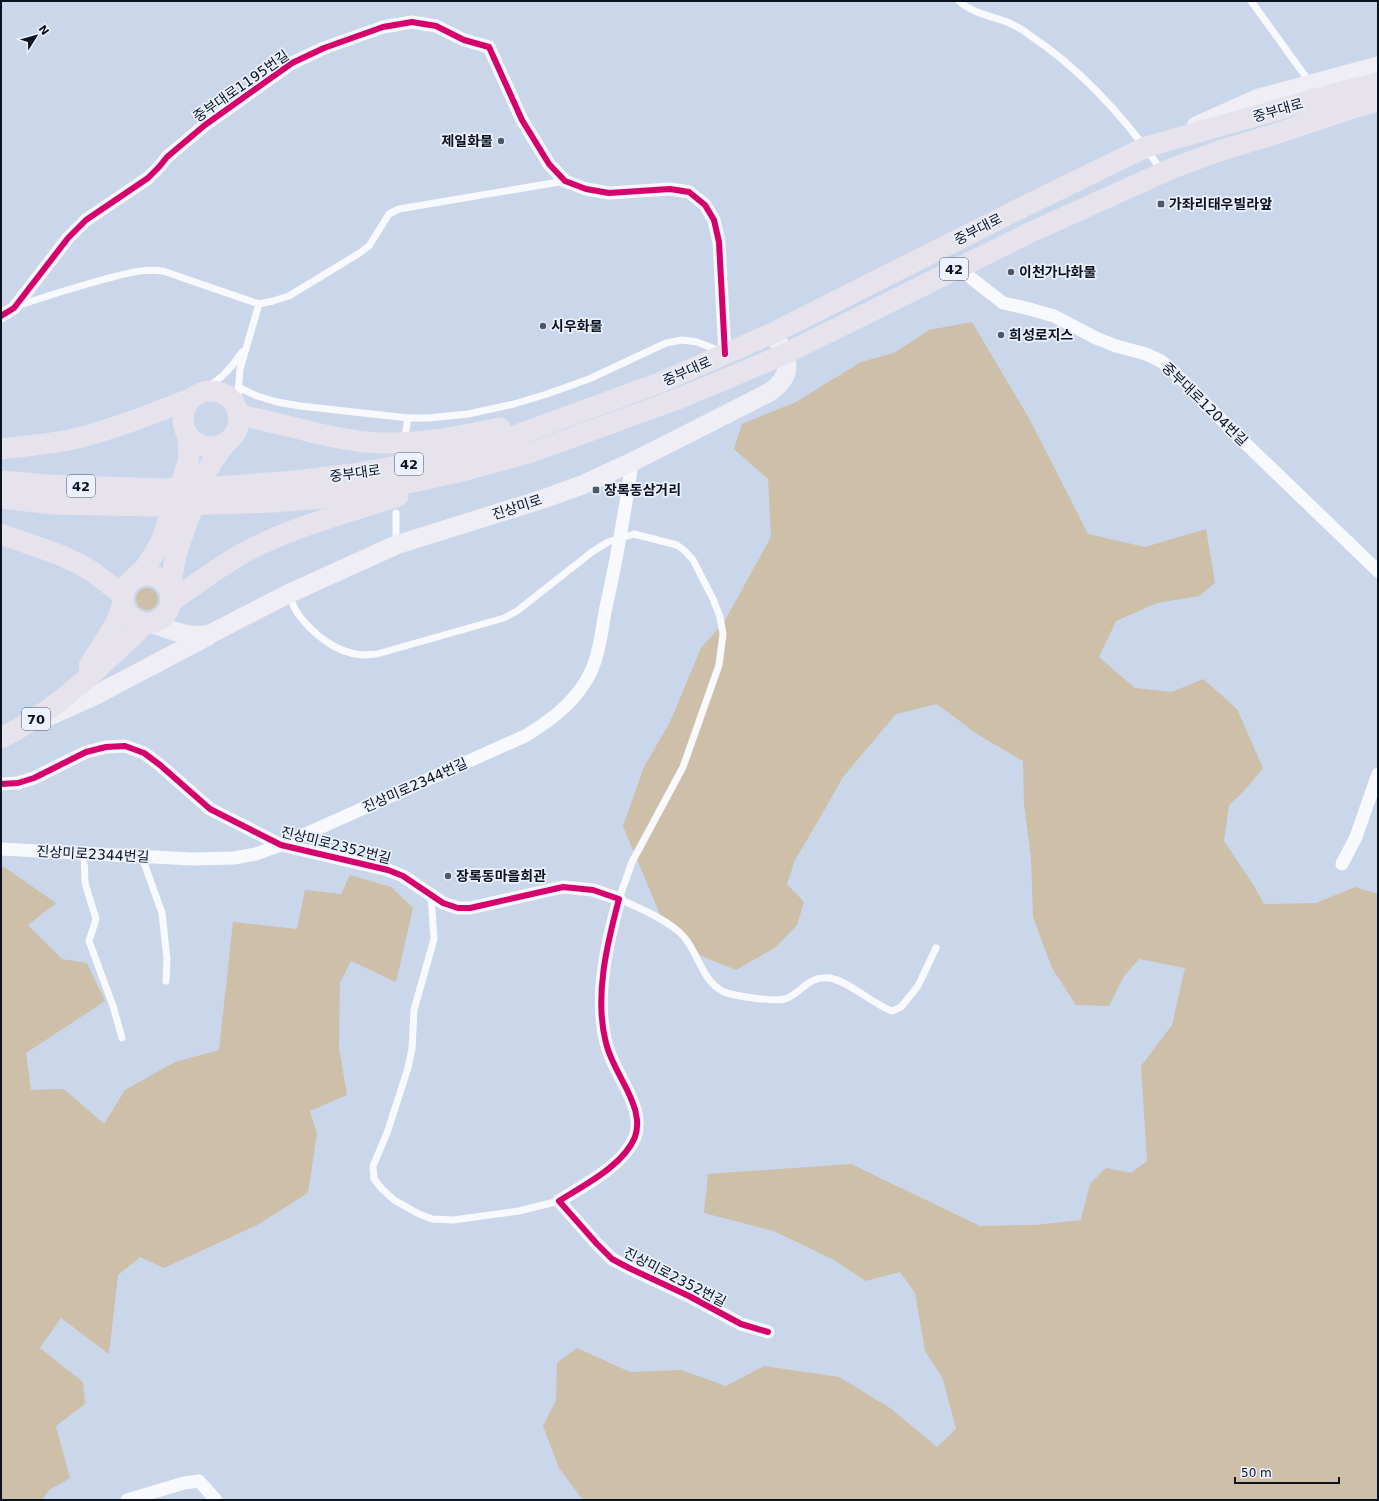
<svg xmlns="http://www.w3.org/2000/svg" width="1379" height="1501" font-family="'DejaVu Sans','Noto Sans KR',sans-serif">
	<rect width="100%" height="100%" fill="#cad6ea"/>
	<g fill="#cdbfa8">
		<polygon points="972,322 1030,420 1088,534 1145,547 1206,529 1215,583 1199,596 1157,603 1116,621 1099,657 1135,688 1172,692 1203,679 1237,709 1263,768 1243,792 1229,805 1224,841 1254,886 1264,904 1316,903 1355,887 1378,894 1378,1500 583,1500 559,1468 543,1426 556,1400 557,1363 577,1348 630,1372 681,1370 726,1386 764,1366 839,1377 890,1408 937,1447 956,1429 943,1379 925,1351 915,1293 900,1272 866,1281 832,1259 774,1231 704,1213 708,1174 851,1164 980,1226 1035,1225 1081,1220 1090,1184 1106,1168 1131,1173 1147,1161 1141,1066 1172,1025 1185,968 1139,959 1124,976 1109,1006 1076,1005 1052,968 1033,917 1031,858 1024,804 1023,761 977,734 937,704 896,714 843,777 818,821 795,860 787,884 804,902 797,925 776,947 736,970 697,954 664,924 623,826 644,767 670,722 701,648 724,622 771,537 768,479 734,449 742,424 796,402 861,362 894,353 929,330"/>
		<circle cx="147" cy="599" r="11"/>
		<polygon points="1,867 4,867 56,903 28,925 62,959 87,963 105,1001 26,1053 31,1090 64,1089 104,1124 125,1090 175,1062 219,1050 233,922 297,929 305,890 341,894 350,875 391,887 413,908 396,982 351,961 340,983 339,1048 347,1095 310,1111 317,1134 308,1193 257,1225 164,1268 140,1257 118,1275 109,1354 61,1318 40,1348 83,1382 85,1404 56,1426 70,1478 49,1490 42,1500 1,1500"/>
	</g>
	<g fill="none" stroke-linecap="round" stroke-linejoin="round">
		<g stroke="#f7f9fc" stroke-width="7">
			<path d="M959 1C972 13 991 16 1007 22 1014 25 1022 29 1028 34 1081 69 1126 119 1162 171"/>
			<polyline points="1251,1 1311,84"/>
			<path d="M17 306C47 296 76 287 105 279 125 274 143 268 163 271L259 304 273 301 289 296 358 254 369 246 389 214 399 209 565 181"/>
			<polyline points="238,387 257,396 277,402 300,406 408,418 428,418 468,414 514,404 547,394 589,379 666,343 682,340 697,342 720,351"/>
			<path d="M198 393C218 381 229 372 242 352"/>
			<polyline points="237,408 240,369 259,304"/>
			<polyline points="406,430 408,418"/>
			<polyline points="396,545 396,513"/>
			<path d="M288 594C292 601 294 608 298 614 313 634 336 653 362 655 367 655 372 654 377 654L504 618 517 611 592 552 608 542 634 534 677 545 685 551 693 560 713 599 720 617 723 634 719 665 683 767 632 862 619 899C639 908 669 920 684 937 698 953 702 980 722 991 732 996 774 1002 785 999 801 994 808 975 830 978 848 981 873 1004 892 1011L901 1007 918 986 936 948"/>
			<polyline points="84,854 85,883 96,919 89,941 113,1006 122,1038"/>
			<polyline points="142,857 162,913 167,959 166,981"/>
			<polyline points="431,895 434,939 414,1010 412,1049 408,1068 387,1133 373,1166 374,1179 382,1189 394,1200 419,1214 432,1219 453,1220 519,1211 559,1201"/>
		</g>
		<g stroke="#f7f9fc" stroke-width="13">
			<polyline points="957,267 1003,303 1026,308 1054,316 1096,338 1116,346 1146,354 1161,361 1173,371 1245,443 1378,571"/>
			<polyline points="1,316 14,308 68,238 86,220 148,178 159,167 167,157 205,125 292,63 324,48 383,27 412,22 436,26 464,40 489,47 522,120 549,164 565,181 586,189 609,193 670,189 689,192 705,205 714,220 719,242 725,354"/>
			<path d="M1 784 18 783 34 778 86 752 106 747 125 746 144 753 160 765 210 809 281 845 388 870 403 876 443 903 458 908H470L563 887 593 890 619 899C607 944 594 997 606 1043 611 1064 625 1082 632 1101 637 1112 639 1126 635 1137 623 1166 584 1185 559 1201L597 1244 612 1259 629 1268 689 1296 741 1324 768 1332"/>
			<path d="M1 849 192 859 234 858 256 854 281 845 525 736C548 722 569 707 584 684 598 664 601 636 605 612 616 562 625 513 632 462"/>
			<polyline points="1342,864 1356,837 1378,774"/>
			<polyline points="127,1500 184,1483 199,1481 216,1500"/>
		</g>
		<g stroke="#efeef4" stroke-width="19">
			<polyline points="1196,126 1259,98 1378,66"/>
			<path d="M152 624C174 630 190 640 212 633L288 594 396 545 543 499 582 485 632 462 770 392C797 373 787 357 773 333"/>
			<polyline points="45,718 94,696 208,636"/>
		</g>
		<g stroke="#e6e3ed" stroke-width="21">
			<circle cx="211" cy="419" r="28"/>
			<path d="M238 415C285 423 335 442 382 443 422 444 462 436 500 428"/>
			<path d="M1 449C25 446 50 444 74 439 114 429 152 414 190 399"/>
			<polyline points="1,481 49,485 161,489 217,487 295,481 352,474 409,464 455,454 506,439 659,383 773,333 1021,208 1146,147 1333,94 1378,83"/>
			<polyline points="1,498 53,504 153,506 273,502 323,498 386,488 458,472 535,451 678,399 785,354 1029,233 1173,168 1222,150 1272,135 1356,107 1378,101"/>
			<path d="M1 534C30 545 61 553 88 569 100 577 111 586 123 595"/>
			<circle cx="147" cy="599" r="24"/>
			<polyline points="131,581 144,569 151,559 161,542 188,463 189,450 187,433"/>
			<path d="M171 593C172 560 179 545 190 515 195 502 199 488 205 475 210 463 219 452 227 442"/>
			<path d="M172 601C193 586 215 570 238 556 287 528 344 514 398 496"/>
			<polyline points="89,666 116,623 123,603"/>
			<path d="M1 738C42 718 77 689 109 658 121 647 134 636 144 624"/>
		</g>
		<defs>
			<g id="cycleway">
				<polyline points="1,316 14,308 68,238 86,220 148,178 159,167 167,157 205,125 292,63 324,48 383,27 412,22 436,26 464,40 489,47 522,120 549,164 565,181 586,189 609,193 670,189 689,192 705,205 714,220 719,242 725,354"/>
				<path d="M1 784 18 783 34 778 86 752 106 747 125 746 144 753 160 765 210 809 281 845 388 870 403 876 443 903 458 908H470L563 887 593 890 619 899C607 944 594 997 606 1043 611 1064 625 1082 632 1101 637 1112 639 1126 635 1137 623 1166 584 1185 559 1201L597 1244 612 1259 629 1268 689 1296 741 1324 768 1332"/>
			</g>
		</defs>
		<use href="#cycleway" stroke="#ebf2fe" stroke-width="8"/>
		<use href="#cycleway" stroke="#d6006c" stroke-width="6"/>
	</g>
	<g fill="#4e5767" stroke="#ebf2fe" stroke-width="1.5">
		<circle cx="501" cy="141" r="4"/>
		<rect x="1157" y="200" width="8" height="8" rx="2"/>
		<circle cx="1011" cy="272" r="4"/>
		<circle cx="543" cy="326" r="4"/>
		<circle cx="1001" cy="335" r="4"/>
		<rect x="592" y="486" width="8" height="8" rx="2"/>
		<circle cx="448" cy="876" r="4"/>
	</g>
	<g text-anchor="middle" dominant-baseline="central" stroke-width="3.5" stroke-linejoin="round" paint-order="stroke">
		<g fill="#ebf2fe" stroke="#4f5663" stroke-width="1">
			<rect x="940" y="258" width="28" height="22" rx="3"/>
			<rect x="395" y="453" width="28" height="22" rx="3"/>
			<rect x="67" y="475" width="28" height="22" rx="3"/>
			<rect x="22" y="708" width="28" height="22" rx="3"/>
		</g>
		<g font-size="13" font-weight="bold" fill="#0c1320">
			<text x="954" y="269">42</text>
			<text x="409" y="464">42</text>
			<text x="81" y="486">42</text>
			<text x="36" y="719">70</text>
		</g>
		<g font-size="14" fill="#0c1320" stroke="#ebf2fe">
			<text transform="translate(241 86) rotate(-35)">중부대로1195번길</text>
			<text transform="translate(1278 110) rotate(-16)">중부대로</text>
			<text transform="translate(978 229) rotate(-27)">중부대로</text>
			<text transform="translate(687 371) rotate(-24)">중부대로</text>
			<text transform="translate(1205 404) rotate(44)">중부대로1204번길</text>
			<text transform="translate(355 473) rotate(-8)">중부대로</text>
			<text transform="translate(517 507) rotate(-18)">진상미로</text>
			<text transform="translate(415 785) rotate(-24)">진상미로2344번길</text>
			<text transform="translate(336 845) rotate(14)">진상미로2352번길</text>
			<text transform="translate(93 854) rotate(3)">진상미로2344번길</text>
			<text transform="translate(675 1277) rotate(27)">진상미로2352번길</text>
		</g>
		<g font-size="14" font-weight="bold" fill="#0c1320" stroke="#ebf2fe" text-anchor="start">
			<text x="493" y="141" text-anchor="end">제일화물</text>
			<text x="1169" y="204">가좌리태우빌라앞</text>
			<text x="1019" y="272">이천가나화물</text>
			<text x="551" y="326">시우화물</text>
			<text x="1009" y="335">희성로지스</text>
			<text x="604" y="490">장록동삼거리</text>
			<text x="456" y="876">장록동마을회관</text>
		</g>
	</g>
	<rect width="1379" height="1501" fill="none" stroke="#0c1320" stroke-width="4"/>
	<g transform="translate(36 36) rotate(53)" stroke="#ebf2fe" stroke-width="3" paint-order="stroke">
	<path d="M0-3L7 15L0 10L-7 15Z" fill="#0c1320"/>
	<text y="-6" font-size="11" font-weight="bold" text-anchor="middle" fill="#0c1320">N</text>
	</g>
	<path d="M1235 1477v6h104v-6" fill="none" stroke="#0c1320" stroke-width="2"/>
	<text x="1241" y="1477" font-size="12" fill="#0c1320" stroke="#ebf2fe" stroke-width="3" paint-order="stroke">50 m</text>
</svg>
